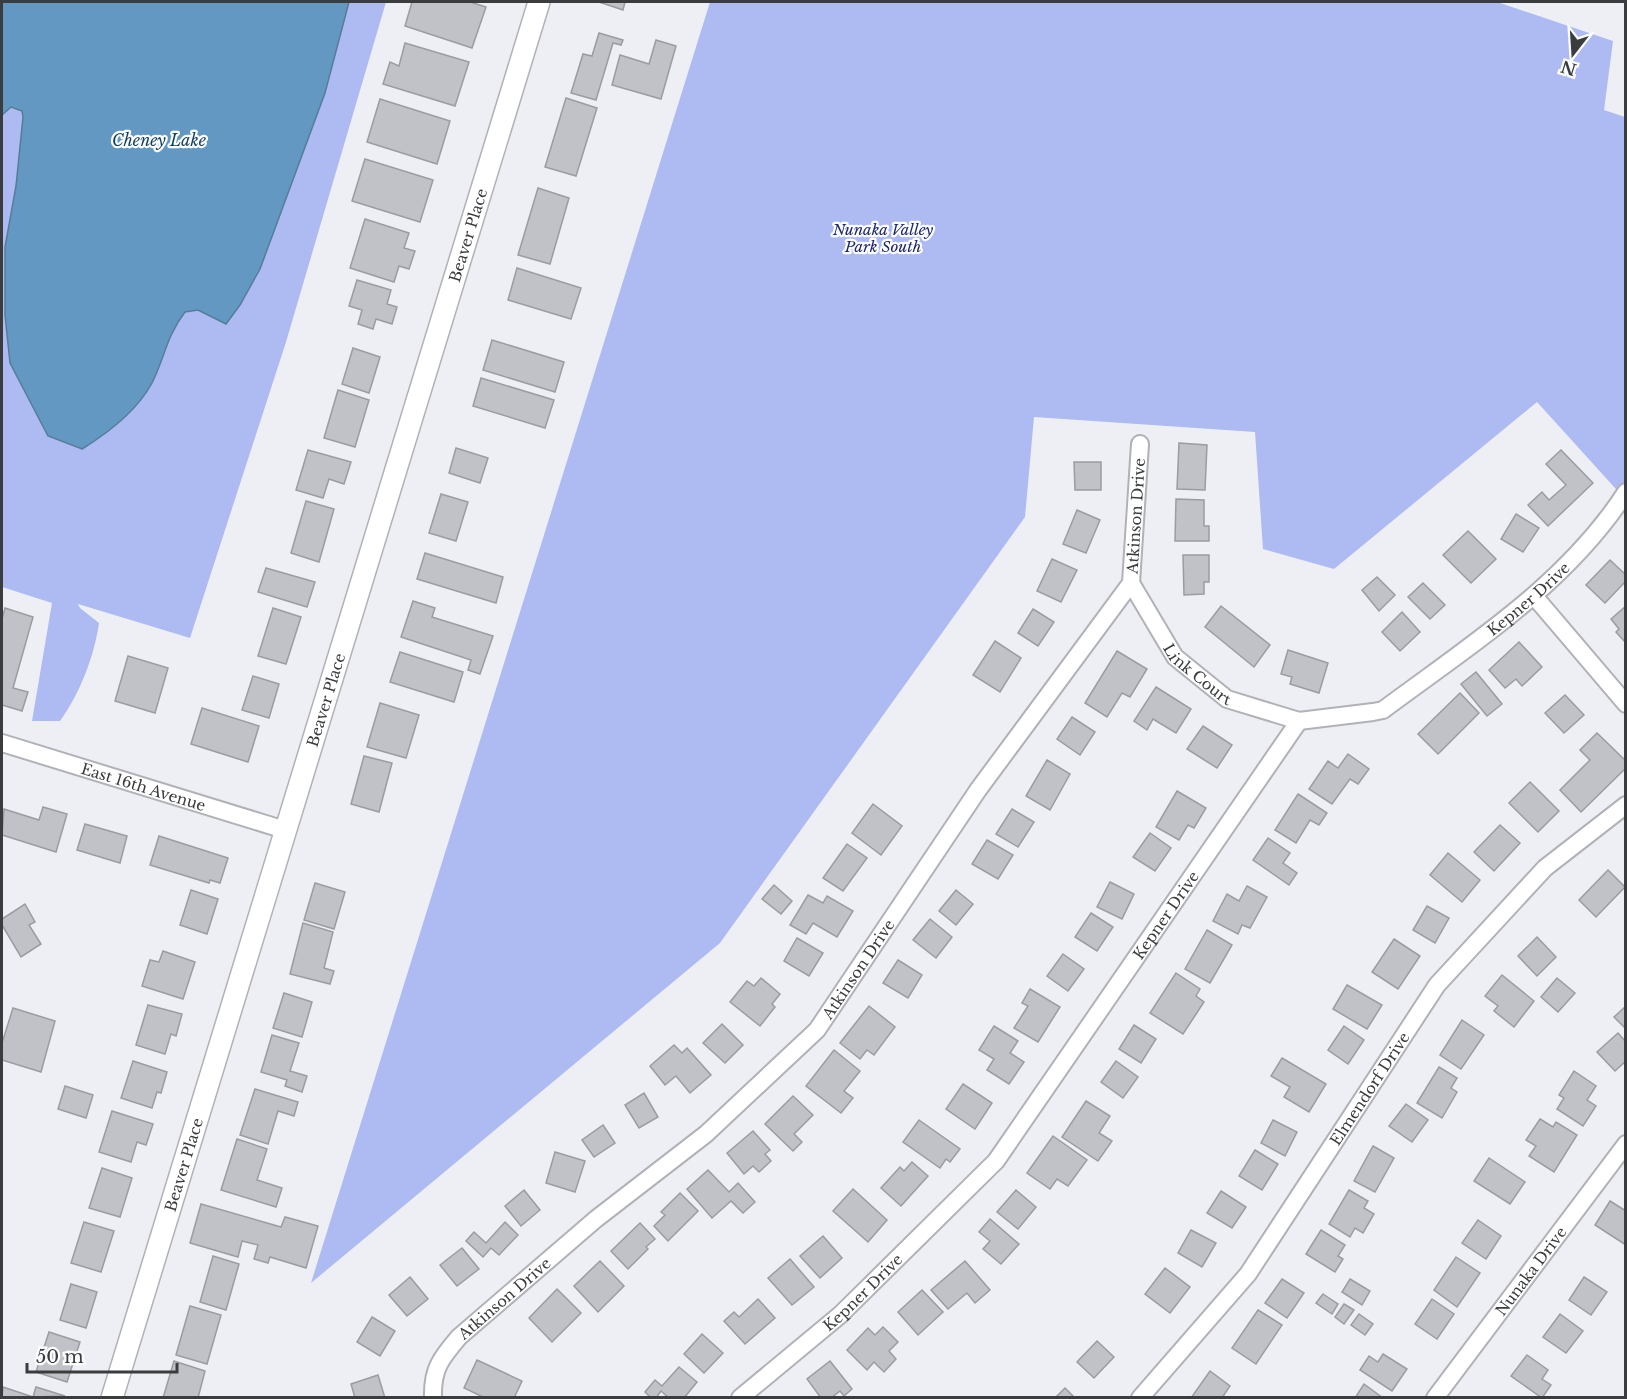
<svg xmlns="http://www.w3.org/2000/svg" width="1627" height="1399" font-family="'Libre Baskerville',serif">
	<rect width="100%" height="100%" fill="#eeeff5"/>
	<g fill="#adbbf2">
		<path d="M349 2H386L286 342 190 638 78 604 80 608 99 623C94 657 80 693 60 721H32L52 603 2 587V115L11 107 23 111V117L16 186 5 247V315L10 363 48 436 95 441C116 425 138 408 151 384 166 358 165 338 185 312L198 310 226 323 325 93Z"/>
		<polygon points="710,2 1497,2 1613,41 1604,110 1625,117 1625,499 1537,402 1334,569 1263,549 1255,432 1034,417 1025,517 720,943 311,1283"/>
	</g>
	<path fill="#6298c1" stroke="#567c9a" stroke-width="1.5" d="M2 2H349L325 93 260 269 240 305 226 324 198 310 185 312C166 337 165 357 152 383 137 411 108 433 82 449L48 436 10 363 5 315V247L16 186 23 117 22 111 11 107 2 115Z"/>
	<g fill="#c0c2c7" stroke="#9a9ca1" stroke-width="1.5">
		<polygon points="412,2 470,2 486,7 472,48 405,26"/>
		<polygon points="599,2 625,2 623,10"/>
		<polygon points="599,33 623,40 621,45 613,43 596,100 571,93 583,54 592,56"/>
		<polygon points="656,40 676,46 661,99 612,85 620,55 649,64"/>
		<polygon points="405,43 469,62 455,106 383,84 390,62 399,66"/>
		<polygon points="566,98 597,108 576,176 545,167"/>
		<polygon points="380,99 450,121 437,164 367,142"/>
		<polygon points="365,159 433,180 420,222 352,201"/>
		<polygon points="538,188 569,198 550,264 518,255"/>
		<polygon points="365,219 409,233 404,248 415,251 409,269 399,266 394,282 350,268"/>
		<polygon points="517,268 581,288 571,319 508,300"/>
		<polygon points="357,280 391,290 387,304 397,307 392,324 376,319 373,329 358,324 362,310 349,306"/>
		<polygon points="492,340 564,362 555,392 483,370"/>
		<polygon points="353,348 380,357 369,393 342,384"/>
		<polygon points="481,378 554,400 545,428 473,406"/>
		<polygon points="338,390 369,400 355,447 324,438"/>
		<polygon points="1179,443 1207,445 1205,490 1177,489"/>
		<polygon points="456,448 488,458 480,483 449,473"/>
		<polygon points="308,450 351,462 344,484 329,479 323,498 296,490"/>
		<polygon points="1561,450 1593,483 1548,526 1528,505 1542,492 1549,500 1566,485 1546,464"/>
		<polygon points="1074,462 1101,462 1101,490 1075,490"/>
		<polygon points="441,494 468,502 456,541 429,533"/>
		<polygon points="1176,499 1204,500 1204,526 1209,526 1209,541 1175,541"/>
		<polygon points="306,501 334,509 319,562 291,553"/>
		<polygon points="1077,510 1100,520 1086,553 1063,544"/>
		<polygon points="1516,514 1539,528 1523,552 1501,539"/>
		<polygon points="1468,531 1496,559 1471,583 1443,555"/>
		<polygon points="425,553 503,577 496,603 417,579"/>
		<polygon points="1183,555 1209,555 1209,582 1204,582 1204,594 1184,595"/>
		<polygon points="1052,559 1077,570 1061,602 1037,591"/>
		<polygon points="1610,560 1626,575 1626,581 1605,603 1586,585"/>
		<polygon points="266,568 315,582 307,607 258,592"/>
		<polygon points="1377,577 1395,595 1379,611 1362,590"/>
		<polygon points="1423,583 1445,605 1430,619 1408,597"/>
		<polygon points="413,601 435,608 432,617 493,636 480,674 468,670 471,660 401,637"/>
		<polygon points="1221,606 1270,645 1254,667 1205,627"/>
		<polygon points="1626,606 1626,643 1616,632 1619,629 1611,619"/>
		<polygon points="5,608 33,617 13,688 28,692 22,711 2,705 2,619"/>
		<polygon points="273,608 301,617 286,664 258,656"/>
		<polygon points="1033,609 1054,622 1038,646 1018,633"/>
		<polygon points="1402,612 1420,632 1400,651 1382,632"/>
		<polygon points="995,641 1021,658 1000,692 973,675"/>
		<polygon points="1519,642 1542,667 1522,686 1516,679 1505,688 1489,670"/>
		<polygon points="1288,650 1328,663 1319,693 1290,684 1292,677 1281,674"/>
		<polygon points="1117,651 1147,669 1130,697 1122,693 1107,717 1085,703"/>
		<polygon points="400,652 463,672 454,702 390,682"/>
		<polygon points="128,656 168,668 155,713 115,701"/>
		<polygon points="1476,672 1502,704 1487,716 1461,684"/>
		<polygon points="253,676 279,684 269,718 242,710"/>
		<polygon points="1156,687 1191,709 1176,733 1153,719 1147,730 1134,721"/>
		<polygon points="1460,693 1479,713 1438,754 1418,734"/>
		<polygon points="1565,695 1584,715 1564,733 1545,713"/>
		<polygon points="380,703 419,715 406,758 367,747"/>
		<polygon points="202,708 259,726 248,762 191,744"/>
		<polygon points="1072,717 1095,732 1080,755 1057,739"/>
		<polygon points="1203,726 1232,745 1217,768 1187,749"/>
		<polygon points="1597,733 1626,761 1626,768 1581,812 1560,790 1590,760 1580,750"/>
		<polygon points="1348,754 1369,769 1358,784 1350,779 1332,804 1309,789 1328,761 1338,768"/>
		<polygon points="364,756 392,763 379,812 351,804"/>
		<polygon points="1047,760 1070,774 1050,810 1026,796"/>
		<polygon points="1530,782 1559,811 1538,832 1509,803"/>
		<polygon points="1177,791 1206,808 1194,828 1188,825 1179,840 1156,827"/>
		<polygon points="1298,794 1327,813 1319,825 1310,820 1296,843 1275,830"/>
		<polygon points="873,804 902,826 881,855 852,833"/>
		<polygon points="43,807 67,814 56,852 2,835 4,809 39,820"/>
		<polygon points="1012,809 1034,822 1018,847 996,834"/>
		<polygon points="85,824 127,836 120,863 77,850"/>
		<polygon points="1500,825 1520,843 1494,871 1474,852"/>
		<polygon points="1150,833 1171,848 1155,871 1133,857"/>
		<polygon points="159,836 228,858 220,883 210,880 209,883 150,865"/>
		<polygon points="1268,838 1290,853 1283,863 1297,873 1289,885 1253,860"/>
		<polygon points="987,840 1013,855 998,879 972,864"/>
		<polygon points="847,844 867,858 843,891 823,878"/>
		<polygon points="1448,853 1480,880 1462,902 1430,875"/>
		<polygon points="1608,870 1625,887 1596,917 1579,900"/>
		<polygon points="1110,882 1134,894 1122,919 1097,907"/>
		<polygon points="315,883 345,892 334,929 304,920"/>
		<polygon points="774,885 792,901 781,914 762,899"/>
		<polygon points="1247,886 1267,897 1250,928 1242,925 1238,934 1213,921 1227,894 1239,901"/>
		<polygon points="191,890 218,899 207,934 180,925"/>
		<polygon points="956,890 973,904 956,925 939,911"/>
		<polygon points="808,895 823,903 827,896 853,911 837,937 813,923 806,934 790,925"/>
		<polygon points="25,904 35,922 29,925 41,944 21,957 2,925 2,919"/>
		<polygon points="1427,906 1449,918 1435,943 1413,930"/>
		<polygon points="1091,913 1113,927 1097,951 1075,937"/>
		<polygon points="930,919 952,937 936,958 913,940"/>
		<polygon points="303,923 333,932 324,968 334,971 330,984 290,974"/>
		<polygon points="1207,930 1232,945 1210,983 1185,969"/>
		<polygon points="1537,937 1556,957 1537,976 1518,956"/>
		<polygon points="797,938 823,953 809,976 784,961"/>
		<polygon points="1394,939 1420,956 1398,989 1372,972"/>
		<polygon points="163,951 195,962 183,999 142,986 150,960 159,962"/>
		<polygon points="1063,954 1084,969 1068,991 1047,976"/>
		<polygon points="898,960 922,975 908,998 883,983"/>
		<polygon points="1176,973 1200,989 1196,996 1204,1002 1183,1034 1150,1013"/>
		<polygon points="1502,975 1534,1001 1514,1027 1494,1011 1498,1006 1485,996"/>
		<polygon points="761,978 780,994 772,1004 775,1007 760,1026 730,1002 747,981 754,986"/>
		<polygon points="1557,978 1575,993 1558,1012 1541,997"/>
		<polygon points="1347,985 1382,1005 1367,1029 1333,1009"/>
		<polygon points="1030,989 1060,1007 1038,1042 1014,1028 1028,1006 1022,1003"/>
		<polygon points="284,993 312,1002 302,1037 273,1028"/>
		<polygon points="148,1005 182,1014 176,1036 171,1034 165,1054 136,1045"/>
		<polygon points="869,1006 895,1027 874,1055 867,1050 860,1059 840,1043"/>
		<polygon points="1626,1006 1626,1029 1614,1017"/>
		<polygon points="13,1008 55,1021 41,1072 2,1060 2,1043"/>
		<polygon points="1462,1020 1484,1035 1461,1069 1440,1055"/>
		<polygon points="722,1024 743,1045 725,1063 703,1043"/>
		<polygon points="1134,1025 1156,1039 1141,1063 1119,1049"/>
		<polygon points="994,1026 1018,1041 1010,1053 1024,1062 1009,1084 987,1070 994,1059 979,1050"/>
		<polygon points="1344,1026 1364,1040 1348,1064 1328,1050"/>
		<polygon points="1618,1033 1626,1042 1626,1061 1615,1071 1597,1052"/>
		<polygon points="272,1035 299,1043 290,1071 307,1076 302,1092 285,1086 287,1080 261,1072"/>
		<polygon points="674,1045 682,1053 687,1048 711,1075 690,1093 676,1076 665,1085 650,1066"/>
		<polygon points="834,1050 860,1071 844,1091 853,1098 841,1113 806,1086"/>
		<polygon points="1282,1058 1326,1084 1309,1112 1284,1097 1290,1087 1271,1076"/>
		<polygon points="133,1061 167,1072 161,1093 157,1092 152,1108 121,1098"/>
		<polygon points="1116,1061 1138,1077 1123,1098 1101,1082"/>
		<polygon points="1439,1067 1457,1078 1451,1088 1457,1092 1442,1118 1417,1103"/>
		<polygon points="1574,1071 1596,1086 1587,1100 1596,1106 1583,1126 1557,1109 1564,1098 1559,1095"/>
		<polygon points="963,1084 992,1103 975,1129 946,1109"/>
		<polygon points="65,1086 93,1095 86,1118 58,1109"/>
		<polygon points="255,1089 298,1102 294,1116 278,1111 268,1144 240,1135"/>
		<polygon points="644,1093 658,1117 639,1128 625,1105"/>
		<polygon points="793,1096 813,1115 794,1134 802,1142 793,1151 765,1124"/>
		<polygon points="1086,1101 1110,1116 1099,1133 1112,1141 1098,1161 1062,1137"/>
		<polygon points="1406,1104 1428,1120 1412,1142 1389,1126"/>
		<polygon points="112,1111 153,1124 146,1145 137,1142 131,1162 99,1152"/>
		<polygon points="1540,1119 1553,1127 1556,1122 1577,1135 1554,1172 1529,1156 1536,1146 1526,1140"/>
		<polygon points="919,1120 960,1149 950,1162 946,1159 940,1168 903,1142"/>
		<polygon points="1273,1120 1297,1132 1285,1156 1261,1143"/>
		<polygon points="603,1125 615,1143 594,1157 582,1140"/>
		<polygon points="753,1131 770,1150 765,1154 771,1161 759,1172 753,1166 744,1174 727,1153"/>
		<polygon points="1053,1136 1087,1160 1068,1186 1057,1179 1050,1189 1027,1173"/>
		<polygon points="237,1139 267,1149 257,1180 282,1188 276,1207 221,1190"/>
		<polygon points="1373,1146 1394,1158 1375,1192 1354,1181"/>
		<polygon points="1255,1150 1278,1164 1262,1190 1239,1176"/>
		<polygon points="555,1152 585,1161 575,1192 546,1183"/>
		<polygon points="1489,1158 1525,1182 1510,1204 1474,1181"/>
		<polygon points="912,1162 928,1176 901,1206 881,1188 900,1167 904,1171"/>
		<polygon points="102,1168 132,1178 120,1217 89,1208"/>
		<polygon points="708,1170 729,1192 738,1183 755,1202 743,1213 731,1201 712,1218 687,1189"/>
		<polygon points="853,1189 887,1220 868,1242 833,1211"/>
		<polygon points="524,1190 540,1210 521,1226 505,1206"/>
		<polygon points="1016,1190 1036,1207 1018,1229 997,1212"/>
		<polygon points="1349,1190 1368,1201 1364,1208 1374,1214 1363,1233 1355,1228 1350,1237 1329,1224"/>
		<polygon points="1221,1191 1246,1207 1232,1228 1207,1213"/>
		<polygon points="680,1193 698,1211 668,1241 654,1226 665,1215 661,1212"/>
		<polygon points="1610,1201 1626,1211 1626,1245 1595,1225"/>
		<polygon points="201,1204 281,1227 285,1217 318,1226 306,1268 270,1257 268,1263 254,1259 258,1245 242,1241 238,1257 190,1243"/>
		<polygon points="990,1219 1019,1244 1001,1264 983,1249 990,1241 979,1232"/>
		<polygon points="1478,1220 1501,1236 1486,1259 1462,1243"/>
		<polygon points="84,1222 114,1231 101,1272 71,1263"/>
		<polygon points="505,1222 518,1235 499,1255 491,1248 483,1257 466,1241 474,1232 486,1243"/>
		<polygon points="640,1223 655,1239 646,1247 648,1249 628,1269 611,1251"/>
		<polygon points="1191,1230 1216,1243 1202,1267 1178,1253"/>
		<polygon points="1321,1230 1345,1245 1338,1256 1343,1259 1335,1272 1306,1254"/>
		<polygon points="823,1236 842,1258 820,1278 800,1256"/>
		<polygon points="462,1248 479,1269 457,1286 440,1265"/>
		<polygon points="213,1256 239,1264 226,1310 200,1302"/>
		<polygon points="1456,1257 1480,1273 1457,1307 1434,1290"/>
		<polygon points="790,1259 814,1287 792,1305 768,1278"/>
		<polygon points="600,1261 624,1286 598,1312 574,1286"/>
		<polygon points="965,1261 990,1290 975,1303 967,1293 948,1309 931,1290"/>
		<polygon points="1165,1268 1190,1287 1170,1313 1145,1294"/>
		<polygon points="410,1277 428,1299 407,1316 389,1295"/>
		<polygon points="1584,1277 1607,1292 1591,1315 1569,1300"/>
		<polygon points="1282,1279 1304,1293 1287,1318 1265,1303"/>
		<polygon points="1350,1279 1370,1291 1362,1305 1342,1292"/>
		<polygon points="71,1284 97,1292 86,1328 60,1320"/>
		<polygon points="557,1289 581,1313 552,1342 529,1318"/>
		<polygon points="922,1290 943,1312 918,1335 898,1312"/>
		<polygon points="1323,1294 1338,1304 1332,1314 1316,1303"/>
		<polygon points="758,1299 775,1318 745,1344 724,1321 734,1312 739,1317"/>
		<polygon points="1432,1299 1454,1314 1437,1339 1415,1324"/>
		<polygon points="1344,1304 1354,1310 1344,1324 1335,1317"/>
		<polygon points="190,1306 221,1315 207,1364 176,1355"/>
		<polygon points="1258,1310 1282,1325 1256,1364 1232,1348"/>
		<polygon points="1359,1314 1373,1324 1365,1335 1351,1325"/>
		<polygon points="1560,1314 1583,1331 1566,1353 1543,1337"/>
		<polygon points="372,1317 395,1331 380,1356 357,1342"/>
		<polygon points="883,1327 898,1342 889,1351 896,1359 884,1372 874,1362 867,1370 847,1350 868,1328 875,1335"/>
		<polygon points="49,1332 80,1342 67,1382 36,1372"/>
		<polygon points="702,1334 723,1353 704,1373 684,1354"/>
		<polygon points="1097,1341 1114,1357 1094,1378 1077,1362"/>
		<polygon points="1383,1354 1407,1369 1392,1391 1360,1370 1369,1356 1378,1362"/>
		<polygon points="1527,1355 1548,1370 1542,1379 1551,1385 1542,1398 1511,1376"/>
		<polygon points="477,1360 522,1381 514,1398 485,1398 464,1388"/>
		<polygon points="174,1361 205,1371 198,1398 163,1398"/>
		<polygon points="830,1361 852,1389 844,1396 840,1391 831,1398 821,1398 807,1379"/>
		<polygon points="679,1367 697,1382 684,1398 669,1398 661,1391 656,1398 651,1398 645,1392 655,1380 662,1386"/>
		<polygon points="1210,1371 1230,1386 1222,1398 1191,1398"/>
		<polygon points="378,1375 385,1398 355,1398 351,1384"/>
		<polygon points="1364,1384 1383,1398 1355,1398"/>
		<polygon points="3,1387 33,1397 36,1387 65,1396 2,1398"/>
		<polygon points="1065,1388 1075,1398 1055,1398"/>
	</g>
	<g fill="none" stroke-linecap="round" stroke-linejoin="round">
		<defs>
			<g id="minor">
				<path id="s1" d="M1131 583 1175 657 1227 699 1299 721 1373 712 1383 710C1469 646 1567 584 1626 492"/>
				<polyline points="1534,596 1626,704"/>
				<path id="s2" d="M2 743 285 830"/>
				<path id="s3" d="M433 1398C432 1369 441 1358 459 1337L596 1219 706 1134 817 1030 978 790 1131 583 1140 444"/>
				<path id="s4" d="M740 1398 840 1315 996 1161 1299 721"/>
				<path id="s5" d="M1140 1398 1248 1274 1437 985 1545 868 1626 805"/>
				<path id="s6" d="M1435 1398 1626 1144"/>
			</g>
			<g id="tertiary">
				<path id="s7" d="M112 1398 539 2"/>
			</g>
		</defs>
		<use href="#minor" stroke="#b1b2b8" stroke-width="20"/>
		<use href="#tertiary" stroke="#b1b2b8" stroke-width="24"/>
		<use href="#minor" stroke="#fff" stroke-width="16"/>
		<use href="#tertiary" stroke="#fff" stroke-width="21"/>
	</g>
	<g text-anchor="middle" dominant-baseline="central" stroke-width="4.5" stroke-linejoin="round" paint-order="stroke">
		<g font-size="15" font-style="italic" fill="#202768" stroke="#fcfdff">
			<text x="883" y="229">Nunaka Valley<tspan x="883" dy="17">Park South</tspan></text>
		</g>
		<g font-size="15" fill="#3b3c3e" stroke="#fcfdff">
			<text stroke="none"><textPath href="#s7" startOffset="1216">Beaver Place</textPath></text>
			<text stroke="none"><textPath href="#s3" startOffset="1154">Atkinson Drive</textPath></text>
			<text stroke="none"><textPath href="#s1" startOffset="496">Kepner Drive</textPath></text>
			<text stroke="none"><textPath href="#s1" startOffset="114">Link Court</textPath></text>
			<text stroke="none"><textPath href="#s7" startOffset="730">Beaver Place</textPath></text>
			<text stroke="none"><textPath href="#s2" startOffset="148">East 16th Avenue</textPath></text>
			<text stroke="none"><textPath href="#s4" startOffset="648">Kepner Drive</textPath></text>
			<text stroke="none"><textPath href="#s3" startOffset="614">Atkinson Drive</textPath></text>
			<text stroke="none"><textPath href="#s5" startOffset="386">Elmendorf Drive</textPath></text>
			<text stroke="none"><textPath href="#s7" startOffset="244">Beaver Place</textPath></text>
			<text stroke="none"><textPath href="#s6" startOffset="159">Nunaka Drive</textPath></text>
			<text stroke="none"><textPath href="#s4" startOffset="162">Kepner Drive</textPath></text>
			<text stroke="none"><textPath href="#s3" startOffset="128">Atkinson Drive</textPath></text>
		</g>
		<g font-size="16" font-style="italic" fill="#133e5a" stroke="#fcfdff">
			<text x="159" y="140">Cheney Lake</text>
		</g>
	</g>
	<rect width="1627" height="1399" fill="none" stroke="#3b3c3e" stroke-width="6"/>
	<g transform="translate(1573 54) rotate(197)" stroke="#fcfdff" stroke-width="4.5" paint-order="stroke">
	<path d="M0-4.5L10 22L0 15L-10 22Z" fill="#3b3c3e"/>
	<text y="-9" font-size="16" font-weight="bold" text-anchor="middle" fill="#3b3c3e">N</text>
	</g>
	<path d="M27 1363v9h150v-9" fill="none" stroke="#3b3c3e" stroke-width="3"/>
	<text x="36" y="1363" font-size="18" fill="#3b3c3e" stroke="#fcfdff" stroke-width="4.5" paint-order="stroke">50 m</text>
</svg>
